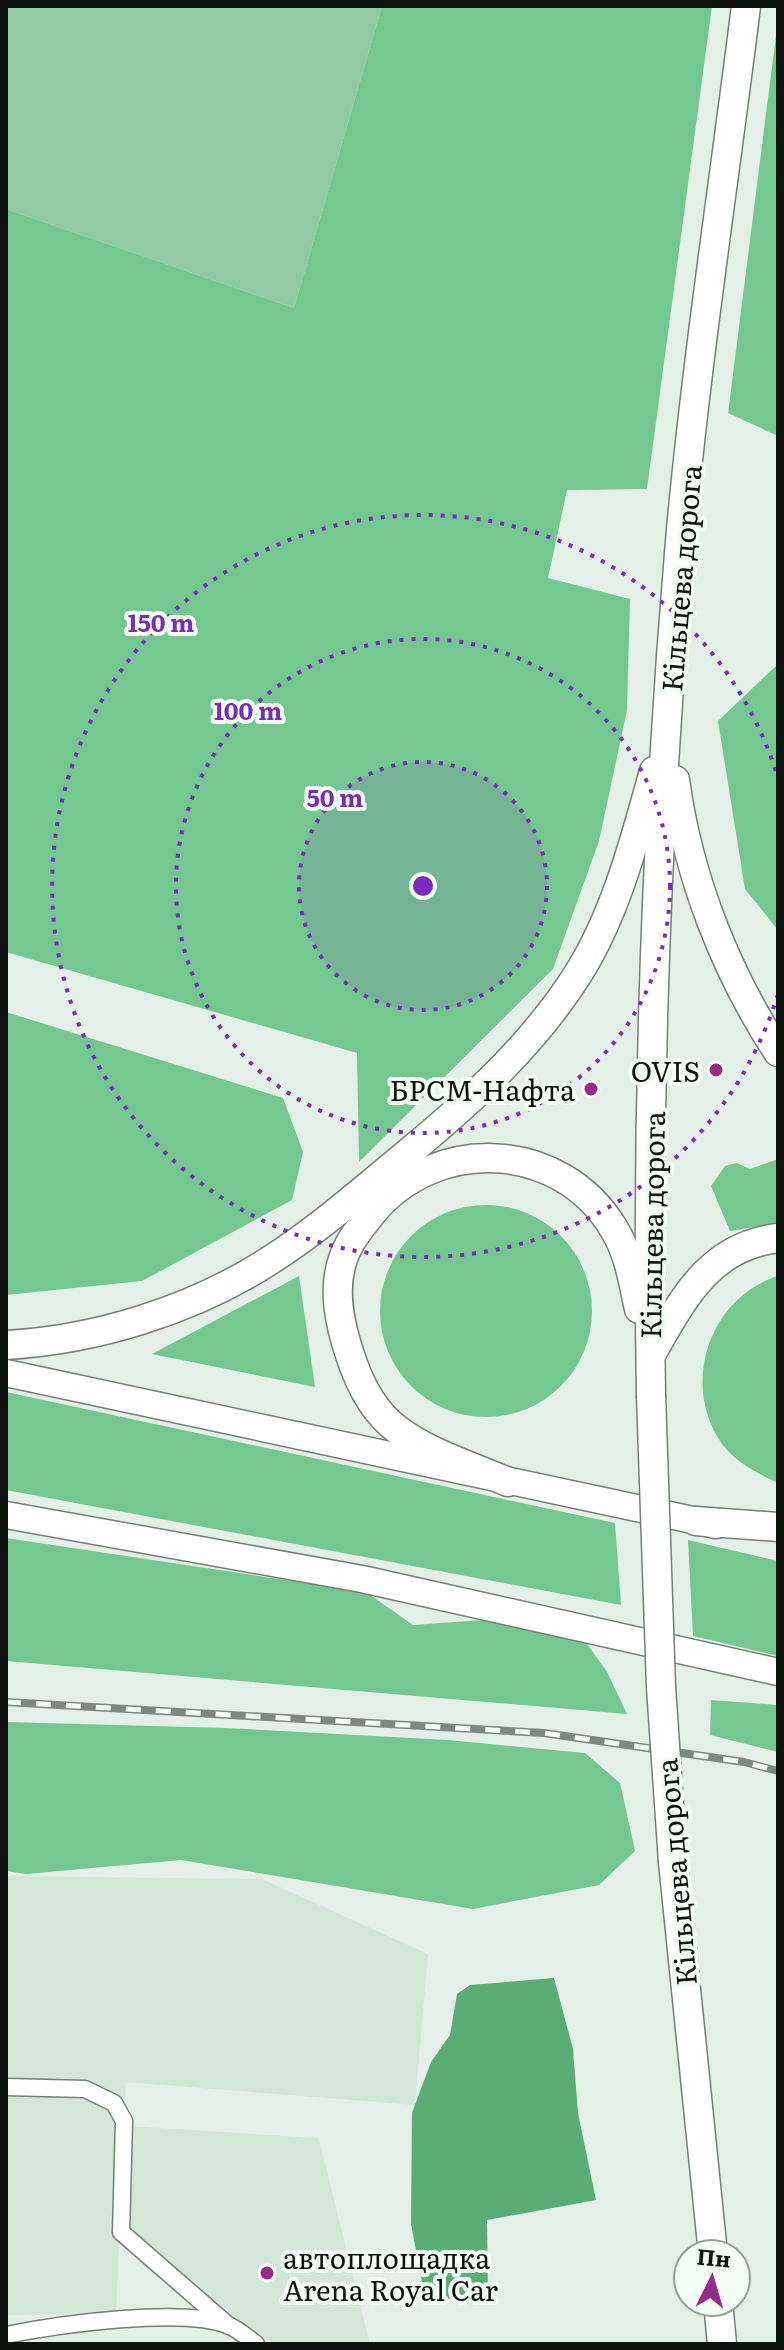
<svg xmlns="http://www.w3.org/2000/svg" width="784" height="2350" font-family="Literata,serif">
	<rect width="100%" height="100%" fill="#e4efe7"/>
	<g fill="#d4e6d8">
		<polygon points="6,1876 262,1879 428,1954 415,2105 126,2082 116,2314 6,2315"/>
		<polygon points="127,2126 319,2138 370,2344 274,2344 238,2319 125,2226"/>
	</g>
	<polygon fill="#8fcaa0" points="6,6 382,6 294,308 6,209"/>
	<g fill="#74c88f">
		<polygon points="382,6 712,6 647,489 567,490 548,578 630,599 627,710 599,841 553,969 359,1162 357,1053 6,952 6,209 294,308"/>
		<polygon points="778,20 778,436 728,413"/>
		<polygon points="778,664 778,930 745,889 718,721"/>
		<polygon points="6,1012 283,1098 303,1152 292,1200 142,1281 6,1295"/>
		<polygon points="778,1159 778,1223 730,1231 711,1186 725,1166 737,1163 750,1169"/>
		<circle cx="486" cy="1311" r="106"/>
		<polygon points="299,1276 315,1387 152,1354"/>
		<path d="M778 1276V1483C757 1473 736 1463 722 1444 680 1385 709 1297 778 1276Z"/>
		<polygon points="6,1392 615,1523 621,1605 6,1490"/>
		<polygon points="6,1538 366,1592 413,1625 497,1619 585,1641 607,1672 627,1714 6,1661"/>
		<polygon points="688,1540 778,1561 778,1656 693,1636"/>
		<polygon points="711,1700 778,1705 778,1752 710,1735"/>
		<polygon points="6,1722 226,1728 448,1740 585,1753 620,1783 635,1851 599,1885 473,1909 181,1860 26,1874 6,1871"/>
	</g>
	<polygon fill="#59ad75" points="554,1978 573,2049 578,2113 596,2200 487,2220 488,2293 426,2303 411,2224 412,2113 431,2062 450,2035 457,1994 470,1985"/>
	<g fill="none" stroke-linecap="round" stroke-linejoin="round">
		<defs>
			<g id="minor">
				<polyline points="6,2087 85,2089 114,2103 124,2121 121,2232 229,2326"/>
				<path d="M6 2335C56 2325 185 2306 230 2326 239 2330 248 2338 256 2344"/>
			</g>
			<g id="primary">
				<polyline points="6,1373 716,1525"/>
				<polyline points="6,1515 362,1579 778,1672"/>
			</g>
			<g id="trunk">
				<path d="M675 780C688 876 725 971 778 1052"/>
				<path d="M6 1345C96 1340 193 1310 269 1261 318 1230 363 1190 408 1153 471 1101 533 1045 578 974 616 914 635 839 654 771"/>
				<path d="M652 1353C683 1298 710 1246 778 1238"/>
				<path d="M651 1395C646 1111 656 824 680 541 696 362 724 184 746 6"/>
				<path d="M508 1482C472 1466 430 1454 398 1430 373 1412 359 1383 350 1355 340 1325 332 1290 343 1259 348 1242 361 1227 372 1213 436 1135 561 1140 614 1229 629 1253 633 1282 639 1309"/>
				<polyline points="696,1521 778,1527"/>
				<polyline points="673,1862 713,2254"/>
				<polyline points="718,2302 722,2344"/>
			</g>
		</defs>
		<use href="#minor" stroke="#757f77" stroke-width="19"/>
		<use href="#primary" stroke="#757f77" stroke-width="29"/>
		<use href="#trunk" stroke="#757f77" stroke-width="31"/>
		<use href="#minor" stroke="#fff" stroke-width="16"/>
		<use href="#primary" stroke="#fff" stroke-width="26"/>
		<use href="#trunk" stroke="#fff" stroke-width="28"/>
		<defs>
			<polyline id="rail" points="6,1702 544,1733 744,1762 778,1771"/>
		</defs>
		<use href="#rail" stroke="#7f8781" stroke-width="8"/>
		<use href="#rail" stroke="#f2fdf4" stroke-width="5" stroke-dasharray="15" stroke-linecap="butt"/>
		<defs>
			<polyline id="trunk-bridge" points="651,1395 661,1687 673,1862"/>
		</defs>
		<use href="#trunk-bridge" stroke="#757f77" stroke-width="31" stroke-linecap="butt"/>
		<use href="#trunk-bridge" stroke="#fff" stroke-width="28"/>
	</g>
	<circle cx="423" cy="886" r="124" fill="#7b2cbf" fill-opacity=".12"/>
	<g fill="none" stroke="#7b2cbf" stroke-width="4" stroke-dasharray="4 8">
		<circle cx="423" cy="886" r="124"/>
		<circle cx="423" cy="886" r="247"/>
		<path d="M778 994A371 371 0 1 1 778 778"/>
	</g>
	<g fill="#972a8b" stroke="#f2fdf4" stroke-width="3">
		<circle cx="716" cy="1070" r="8"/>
		<circle cx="591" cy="1089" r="8"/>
		<circle cx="267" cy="2273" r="8"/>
	</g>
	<g text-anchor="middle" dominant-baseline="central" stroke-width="8" stroke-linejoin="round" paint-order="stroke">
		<g font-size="28" fill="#0f1310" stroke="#f2fdf4">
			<text transform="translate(680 578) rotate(-85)">Кільцева дорога</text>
			<text transform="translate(651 1225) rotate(-89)">Кільцева дорога</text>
			<text transform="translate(675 1872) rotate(-95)">Кільцева дорога</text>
		</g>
		<g font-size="28" fill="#0f1310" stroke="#f2fdf4" text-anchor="end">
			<text x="700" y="1070">OVIS</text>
			<text x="575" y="1089">БРСМ-Нафта</text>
			<text x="283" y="2257" text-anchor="start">автоплощадка<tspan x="283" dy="32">Arena Royal Car</tspan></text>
		</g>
	</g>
	<circle cx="423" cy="886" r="12" fill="#7b2cbf" stroke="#f2fdf4" stroke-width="4"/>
	<g font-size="24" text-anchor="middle" font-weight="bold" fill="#7b2cbf" stroke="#f2fdf4" stroke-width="8" stroke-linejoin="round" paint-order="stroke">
		<text x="161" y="632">150 m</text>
		<text x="248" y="720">100 m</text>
		<text x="335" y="807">50 m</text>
	</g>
	<rect width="784" height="2350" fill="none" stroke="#0f1310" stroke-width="16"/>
	<g transform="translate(712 2278) rotate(5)"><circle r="38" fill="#f2fdf4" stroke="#979f99" stroke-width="2"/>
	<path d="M0-6L14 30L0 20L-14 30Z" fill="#972a8b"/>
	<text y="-12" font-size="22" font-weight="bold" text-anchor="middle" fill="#0f1310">Пн</text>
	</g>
</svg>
